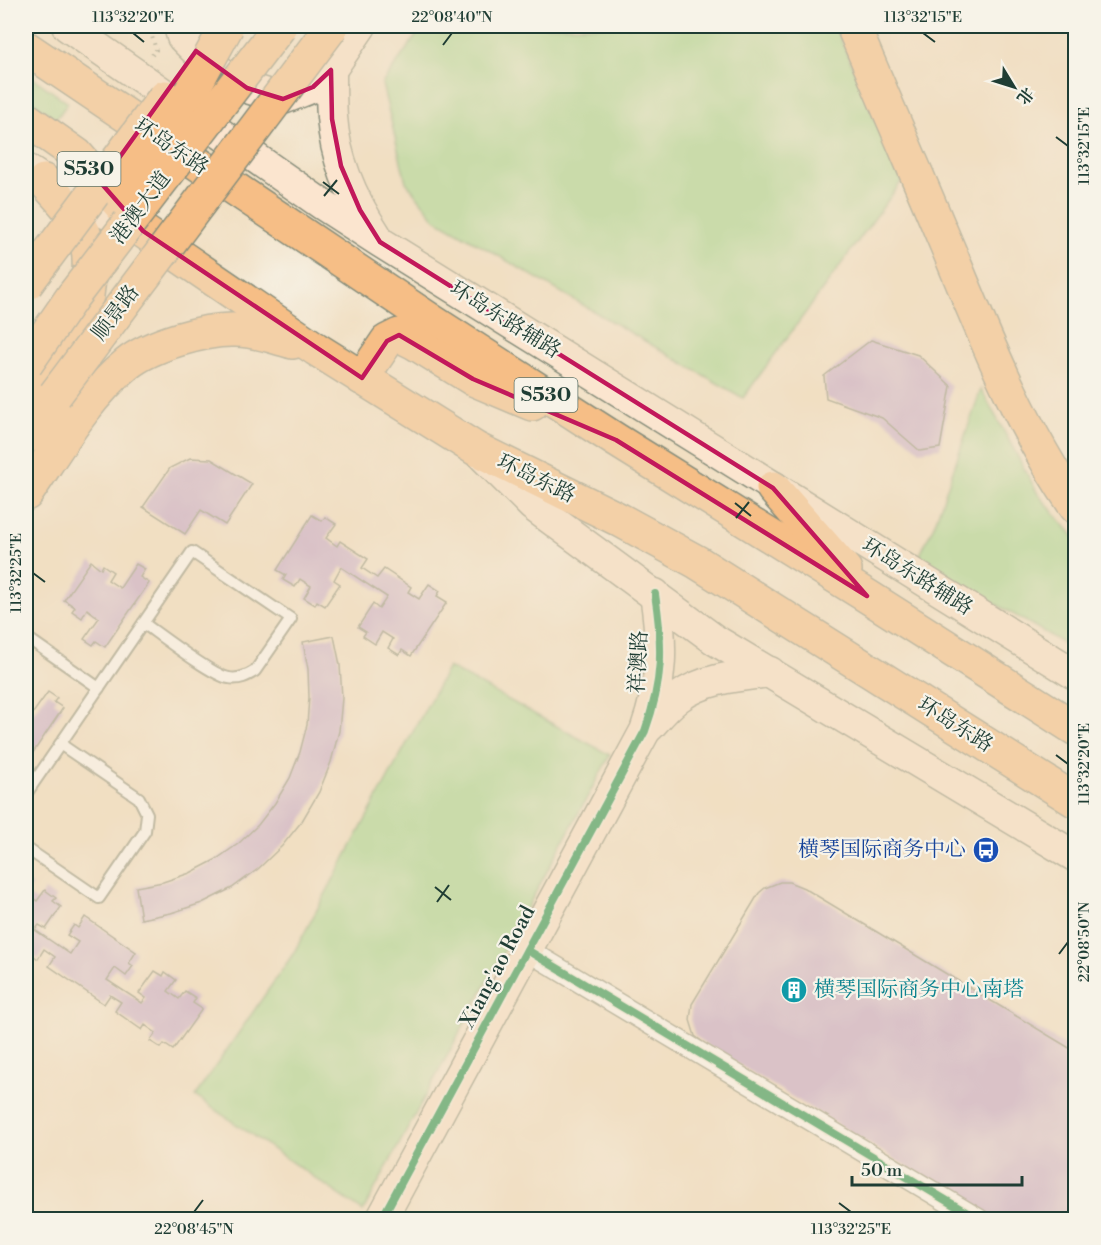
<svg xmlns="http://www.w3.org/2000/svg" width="1101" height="1245" font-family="'Libre Bodoni','Noto Serif SC',serif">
	<rect width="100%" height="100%" fill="#f7f3e8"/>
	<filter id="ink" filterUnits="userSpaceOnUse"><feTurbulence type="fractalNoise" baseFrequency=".0167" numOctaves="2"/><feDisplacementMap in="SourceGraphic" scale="12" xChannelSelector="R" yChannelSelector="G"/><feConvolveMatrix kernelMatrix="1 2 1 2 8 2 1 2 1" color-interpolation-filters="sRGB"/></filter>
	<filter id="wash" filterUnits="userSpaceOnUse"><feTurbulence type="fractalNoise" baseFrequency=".008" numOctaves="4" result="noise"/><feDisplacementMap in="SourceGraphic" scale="24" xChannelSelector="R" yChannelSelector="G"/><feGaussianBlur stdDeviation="1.35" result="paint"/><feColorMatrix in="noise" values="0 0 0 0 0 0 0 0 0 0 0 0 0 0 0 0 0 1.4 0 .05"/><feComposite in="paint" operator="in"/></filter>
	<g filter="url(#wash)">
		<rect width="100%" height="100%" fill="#f1dfc2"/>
		<g fill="#9bd88d" stroke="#5d8a60" stroke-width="1.5">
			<polygon points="423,26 835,26 902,181 743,398 435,219 406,182 382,84"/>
			<polygon points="26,73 68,103 56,119 26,97"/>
			<polygon points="981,389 1038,494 1075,538 1075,650 918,559 935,523"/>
			<polygon points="448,667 610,755 363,1211 195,1096 293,954"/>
		</g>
		<g id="blocks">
			<g fill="#bea0cd">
				<polygon points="871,340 918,355 951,386 940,448 920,451 882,418 826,398 824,376"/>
				<polygon points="190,458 211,459 252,484 225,525 201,510 185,534 143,507 170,468"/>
				<polygon points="312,515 322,521 325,517 336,524 326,538 337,546 340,541 368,559 362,568 377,578 384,569 411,587 408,592 419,599 429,584 440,591 437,596 447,602 411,656 402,650 399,655 388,648 393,639 382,632 375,644 363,636 366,632 358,627 373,604 379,609 387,597 341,567 334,580 340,584 325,606 317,601 315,605 304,598 311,586 300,579 295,587 283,580 286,575 277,570"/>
				<polygon points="91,561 101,569 103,565 113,572 108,580 120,588 136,564 145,569 140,577 149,583 105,647 96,641 93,645 84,639 99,618 87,609 82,618 72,611 75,607 64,600"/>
				<polygon points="334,636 340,665 342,698 339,731 331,762 319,792 302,821 282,846 258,869 232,888 202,903 171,913 141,919 136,887 163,882 190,873 215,860 238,844 258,825 275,803 290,778 300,752 307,725 309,697 308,669 303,642"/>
				<polygon points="48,692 57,698 54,702 63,708 26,763 26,708 33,713"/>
				<polygon points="26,881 32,886 26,894 37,901 45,890 56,898 53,901 61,907 46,929 39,925 35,930 70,954 78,942 67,935 74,925 78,928 85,917 136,952 129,963 133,966 126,976 115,968 107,980 142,1003 146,998 139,993 155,971 163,976 165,972 176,980 168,991 179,999 185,991 196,998 193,1003 202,1009 173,1050 164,1044 161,1048 150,1041 156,1033 145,1025 142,1030 115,1011 121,1002 110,995 104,1004 49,966 55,957 44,949 38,959 26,950"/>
				<polygon points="780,882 789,882 804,888 1076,1052 1076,1220 995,1220 708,1046 695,1036 690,1020 692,1004 759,893 765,888"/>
			</g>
		</g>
	</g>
	<g filter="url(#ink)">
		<use href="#blocks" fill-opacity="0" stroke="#888e7b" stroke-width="1.5"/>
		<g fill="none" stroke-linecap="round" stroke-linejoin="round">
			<defs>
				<g id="lane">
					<polyline points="26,637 99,688"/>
					<path d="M26 794C81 713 137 633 192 552L291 619 255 671C247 676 239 680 229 678 213 676 160 635 143 623"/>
					<polyline points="26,848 99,898 145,831 147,814 139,798 60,744"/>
				</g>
				<polyline id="street" points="527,950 979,1220"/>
				<g id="secondary">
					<polyline points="67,26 323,205 380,242 1076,675"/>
					<polyline points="179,26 182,37 201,56 224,74 247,88 283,99 313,87 331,70 361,26"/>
					<path d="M331 70C331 86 331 102 332 117 335 160 353 200 376 235"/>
					<polyline points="26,169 53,187 142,231"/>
					<polyline points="483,456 533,506 715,640 1076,857"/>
					<path d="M649 727C659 716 668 705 679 697 705 678 739 676 770 672"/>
					<path d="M381 1220 645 731C663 681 663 646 655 594"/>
				</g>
				<g id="primary">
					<path d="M853 26C885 101 918 177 950 253 986 340 1021 428 1076 507"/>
					<polyline points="26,48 433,322 616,440 867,596 1076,729"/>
					<polyline points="26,119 77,155 143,231 316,349 476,449 620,520 697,562 1076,801"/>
					<polyline points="362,378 387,341 399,335 415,343 473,379 532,404"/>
					<path d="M26 395C45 368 70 340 83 310 90 292 92 251 84 233 75 213 58 197 44 181"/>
					<polyline points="26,437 55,395"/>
					<polyline points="773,488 845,570"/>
					<path d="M26 494C55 452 86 397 127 364 150 345 205 329 235 330 255 330 274 337 293 342"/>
				</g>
			</defs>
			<use href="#lane" stroke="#888e7b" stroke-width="14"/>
			<use href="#street" stroke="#888e7b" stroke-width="24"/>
			<use href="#secondary" stroke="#888e7b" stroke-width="33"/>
			<use href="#primary" stroke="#888e7b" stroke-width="36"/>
			<g stroke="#888e7b" stroke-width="4" stroke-dasharray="1.5 4.5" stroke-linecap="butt">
				<polyline points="149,26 156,50 152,55"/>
				<polyline points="26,210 29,212 34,208"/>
			</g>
			<use href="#lane" stroke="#fff" stroke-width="10"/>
			<use href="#street" stroke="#fff" stroke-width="21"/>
			<use href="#secondary" stroke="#fbe5cf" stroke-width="30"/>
			<use href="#primary" stroke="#f6be86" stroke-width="33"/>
			<defs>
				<g id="primary-bridge">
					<polyline points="123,198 196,83 227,26"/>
					<polyline points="26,284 165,97"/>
					<polyline points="26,364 73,296 280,26"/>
					<polyline points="55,395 332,26"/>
				</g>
			</defs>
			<use href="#primary-bridge" stroke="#888e7b" stroke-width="36" stroke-linecap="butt"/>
			<use href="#primary-bridge" stroke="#f6be86" stroke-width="33"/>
			<defs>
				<g id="cycleway">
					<polyline points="527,950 979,1220"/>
					<path d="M381 1220 645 731C663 681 663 646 655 594"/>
				</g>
			</defs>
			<use href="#cycleway" stroke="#f7f3e8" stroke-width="11"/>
			<use href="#cycleway" stroke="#00873e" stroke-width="8"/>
		</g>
	</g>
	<path d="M0 0H1101V1245H0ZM196 51 247 88 283 99 313 87 331 70 332 119 341 166 360 210 380 242 773 488 867 596 616 440 473 379 399 335 387 341 362 378 143 231 101 183Z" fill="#f1dfc2" fill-opacity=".55" fill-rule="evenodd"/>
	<path fill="none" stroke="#c2185b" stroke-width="4.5" stroke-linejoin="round" d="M196 51 247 88 283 99 313 87 331 70 332 119 341 166 360 210 380 242 773 488 867 596 616 440 473 379 399 335 387 341 362 378 143 231 101 183Z"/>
	<path fill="none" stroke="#1f3d34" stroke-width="2" d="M133 33 144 42M923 33 935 42M443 45 452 33M1056 137 1068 146M323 182 339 194M324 196 337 180M735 503 751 516M736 518 749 502M33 573 45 582M1056 755 1068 764M435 887 451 900M437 902 449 885M1059 954 1068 942M839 1203 851 1212M194 1212 203 1200"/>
	<defs>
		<symbol id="bus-disc" viewBox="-11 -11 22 22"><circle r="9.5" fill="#1a4fb4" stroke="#f7f3e8"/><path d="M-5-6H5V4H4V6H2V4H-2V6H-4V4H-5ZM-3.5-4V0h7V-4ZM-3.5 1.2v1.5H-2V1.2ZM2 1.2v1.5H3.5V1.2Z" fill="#fff"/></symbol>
		<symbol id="building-disc" viewBox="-11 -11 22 22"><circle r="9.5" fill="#0f9aa8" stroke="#f7f3e8"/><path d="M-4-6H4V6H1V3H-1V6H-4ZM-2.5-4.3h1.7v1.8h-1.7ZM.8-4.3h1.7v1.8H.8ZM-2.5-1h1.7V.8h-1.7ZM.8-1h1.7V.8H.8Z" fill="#fff"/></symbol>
	</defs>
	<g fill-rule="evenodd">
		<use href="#bus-disc" x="971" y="835" width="30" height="30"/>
		<use href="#building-disc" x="779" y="975" width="30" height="30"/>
	</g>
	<g text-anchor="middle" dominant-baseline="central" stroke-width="4.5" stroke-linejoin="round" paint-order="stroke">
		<g fill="#f7f3e8" stroke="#60746a" stroke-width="1.5">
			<rect x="57.5" y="152" width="63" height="34" rx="4.5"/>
			<rect x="514.5" y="378" width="63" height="34" rx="4.5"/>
		</g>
		<g font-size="20" font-weight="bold" fill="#1f3d34">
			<text x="89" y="169">S530</text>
			<text x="546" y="395">S530</text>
		</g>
		<g font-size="21" fill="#1f3d34" stroke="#f7f3e8">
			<text transform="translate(171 147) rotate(34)">环岛东路</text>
			<text transform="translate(141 208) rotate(-53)">港澳大道</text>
			<text transform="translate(116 313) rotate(-53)">顺景路</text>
			<text transform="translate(505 320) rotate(32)">环岛东路辅路</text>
			<text transform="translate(536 479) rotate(26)">环岛东路</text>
			<text transform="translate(917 577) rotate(32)">环岛东路辅路</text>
			<text transform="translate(639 662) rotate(-87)">祥澳路</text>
			<text transform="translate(955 725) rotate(32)">环岛东路</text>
			<text transform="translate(498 967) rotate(-62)">Xiang'ao Road</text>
		</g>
		<g font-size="21" fill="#164399" stroke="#f7f3e8" text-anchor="end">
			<text x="966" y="850">横琴国际商务中心</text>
		</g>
		<g font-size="21" fill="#0d838f" stroke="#f7f3e8" text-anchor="start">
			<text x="814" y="990">横琴国际商务中心南塔</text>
		</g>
	</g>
	<rect width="1101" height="1245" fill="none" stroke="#f7f3e8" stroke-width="66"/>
	<g transform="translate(1014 87) rotate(128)" stroke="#f7f3e8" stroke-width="4.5" paint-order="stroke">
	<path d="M0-4.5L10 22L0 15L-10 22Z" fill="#1f3d34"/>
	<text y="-9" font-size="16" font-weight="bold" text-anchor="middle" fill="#1f3d34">北</text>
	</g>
	<path d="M852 1176v9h170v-9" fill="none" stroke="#1f3d34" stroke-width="3"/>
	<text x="861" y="1176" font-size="18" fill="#1f3d34" stroke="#f7f3e8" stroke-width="4.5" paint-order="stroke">50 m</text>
	<rect x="33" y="33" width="1035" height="1179" fill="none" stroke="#1f3d34" stroke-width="2"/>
	<g font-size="15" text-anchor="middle" fill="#1f3d34">
		<text x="133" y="22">113°32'20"E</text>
		<text x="452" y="22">22°08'40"N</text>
		<text x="923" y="22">113°32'15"E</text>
		<text transform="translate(1084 146) rotate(-90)" y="5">113°32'15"E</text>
		<text transform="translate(16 573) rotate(-90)" y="5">113°32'25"E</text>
		<text transform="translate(1084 764) rotate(-90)" y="5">113°32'20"E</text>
		<text transform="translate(1084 942) rotate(-90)" y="5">22°08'50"N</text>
		<text x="194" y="1234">22°08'45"N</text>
		<text x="851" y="1234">113°32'25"E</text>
	</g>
</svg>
